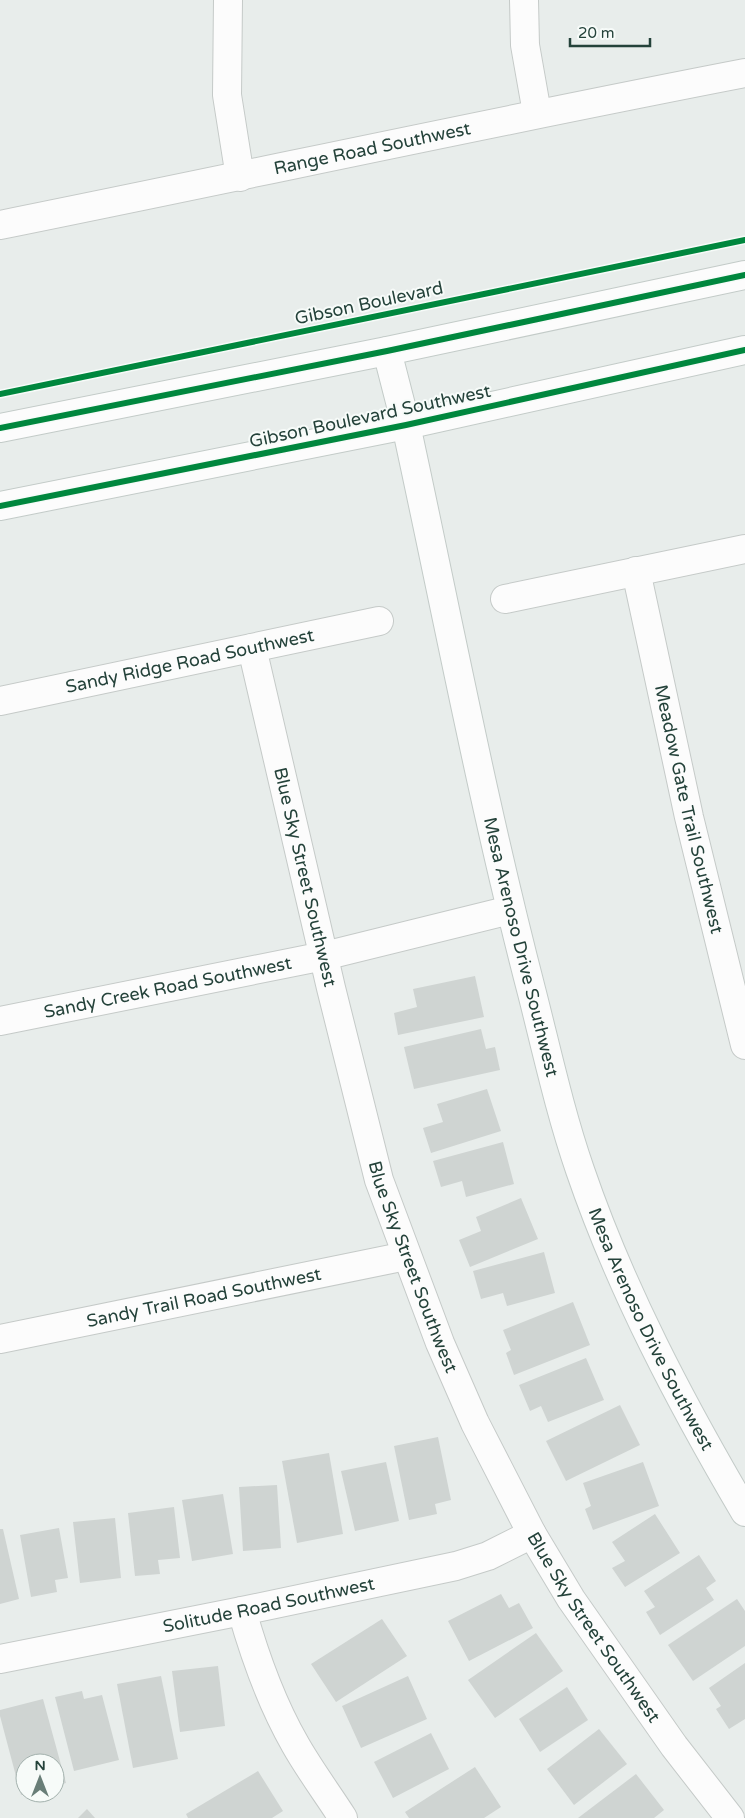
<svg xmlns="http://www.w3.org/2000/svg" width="745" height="1818" font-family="'Varela Round',sans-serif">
	<rect width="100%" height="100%" fill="#e8edeb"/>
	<g fill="#cfd4d2">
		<polygon points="475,976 484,1017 398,1035 394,1013 417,1007 413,989"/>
		<polygon points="481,1029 486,1049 495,1047 500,1070 414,1089 404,1047"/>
		<polygon points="487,1089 501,1131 431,1153 423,1128 443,1122 437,1104"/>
		<polygon points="503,1142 514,1184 466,1197 462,1181 441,1187 433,1161"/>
		<polygon points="521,1198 538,1239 470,1267 459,1240 481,1231 476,1217"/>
		<polygon points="544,1252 555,1293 507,1306 503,1293 481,1299 473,1271"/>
		<polygon points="573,1302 590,1345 514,1375 506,1353 511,1350 503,1330"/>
		<polygon points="586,1358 604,1400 548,1422 541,1406 530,1411 519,1385"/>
		<polygon points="620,1405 640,1445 566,1481 546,1441"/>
		<polygon points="438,1437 451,1500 435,1504 437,1514 409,1520 394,1446"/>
		<polygon points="329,1453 343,1534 297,1543 282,1461"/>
		<polygon points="386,1462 399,1521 355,1531 341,1471"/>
		<polygon points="643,1462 659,1506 593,1530 585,1509 591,1506 583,1483"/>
		<polygon points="277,1485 281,1548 243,1551 239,1487"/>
		<polygon points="223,1494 233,1554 192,1561 182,1500"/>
		<polygon points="174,1507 180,1558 158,1560 160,1574 135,1576 128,1513"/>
		<polygon points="655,1514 680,1553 625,1587 612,1568 625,1561 612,1542"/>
		<polygon points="115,1518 121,1578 80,1583 73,1522"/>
		<polygon points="59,1528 68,1578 55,1580 57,1592 31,1597 20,1535"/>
		<polygon points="0,1529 3,1529 19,1599 0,1604"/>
		<polygon points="699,1555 716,1581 706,1588 714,1600 660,1635 646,1612 655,1607 644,1591"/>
		<polygon points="501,1594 509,1608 519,1603 533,1628 469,1661 448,1621"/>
		<polygon points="737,1599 745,1611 745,1646 693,1681 668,1645"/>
		<polygon points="382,1619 407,1656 336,1702 311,1664"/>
		<polygon points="536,1633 563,1671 495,1718 468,1680"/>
		<polygon points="745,1663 745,1719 729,1729 716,1709 721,1706 709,1688"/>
		<polygon points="218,1666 225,1726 180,1732 172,1671"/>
		<polygon points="161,1676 178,1759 133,1768 117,1684"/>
		<polygon points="408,1676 427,1719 361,1748 342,1706"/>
		<polygon points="567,1687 588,1720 540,1752 519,1719"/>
		<polygon points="82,1691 84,1699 102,1695 119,1760 74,1771 55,1697"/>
		<polygon points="43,1699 66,1783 55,1786 55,1763 25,1763 25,1794 21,1795 0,1716 0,1710"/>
		<polygon points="599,1729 627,1764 574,1805 547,1769"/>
		<polygon points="431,1733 449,1769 393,1798 374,1762"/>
		<polygon points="475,1767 501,1807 484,1818 409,1818 405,1812"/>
		<polygon points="258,1771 283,1811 272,1818 188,1818 186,1814"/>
		<polygon points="636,1774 664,1810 654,1818 578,1818"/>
		<polygon points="87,1809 95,1818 78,1818"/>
	</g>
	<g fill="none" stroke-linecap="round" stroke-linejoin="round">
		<defs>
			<g id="street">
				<polyline points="228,0 227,95 240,177"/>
				<polyline points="524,0 525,45 537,113"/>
				<path id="s1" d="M0 225C248 175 496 121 745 73"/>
				<path id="s2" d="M636 571 689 817 745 1045"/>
				<polyline points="505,599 745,549"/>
				<path id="s3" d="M252 648 331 988 379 1180 440 1343 475 1423 532 1534 571 1599 674 1746 730 1818"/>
				<path id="s4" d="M0 701 379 621"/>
				<path id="s5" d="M0 1021 324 956 510 910"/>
				<path id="s6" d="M0 1339 406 1256"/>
				<path d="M242 1611C255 1657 271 1702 295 1744 309 1769 327 1793 343 1818"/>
				<path id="s7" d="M0 1659 242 1611 456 1566 488 1556 532 1534"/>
			</g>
			<g id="secondary">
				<path id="s8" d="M387 351 406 425C447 614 483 805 532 993 547 1052 560 1112 580 1170 621 1290 681 1403 745 1512"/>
				<polyline points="0,428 387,351 745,275"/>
				<polyline points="0,506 406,425 745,350"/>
			</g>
		</defs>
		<use href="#street" stroke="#c5cac8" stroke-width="30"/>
		<use href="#secondary" stroke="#c3cbc8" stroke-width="30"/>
		<use href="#street" stroke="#fcfcfc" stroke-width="28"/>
		<use href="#secondary" stroke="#fcfcfc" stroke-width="28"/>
		<defs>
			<g id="cycleway">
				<polyline points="0,394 745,240"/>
				<polyline points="0,428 387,351 745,275"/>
				<polyline points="0,506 406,425 745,350"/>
			</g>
		</defs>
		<use href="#cycleway" stroke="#f7fbf9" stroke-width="9"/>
		<use href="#cycleway" stroke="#00873e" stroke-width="6"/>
	</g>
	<g text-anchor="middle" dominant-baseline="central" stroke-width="4" stroke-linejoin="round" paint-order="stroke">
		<g font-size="18" fill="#24423a" stroke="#f7fbf9">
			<text stroke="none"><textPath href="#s1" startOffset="380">Range Road Southwest</textPath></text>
			<text transform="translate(369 303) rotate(-12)">Gibson Boulevard</text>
			<text transform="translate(370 416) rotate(-12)">Gibson Boulevard Southwest</text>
			<text stroke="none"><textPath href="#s4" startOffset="194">Sandy Ridge Road Southwest</textPath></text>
			<text stroke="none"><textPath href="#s2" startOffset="244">Meadow Gate Trail Southwest</textPath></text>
			<text stroke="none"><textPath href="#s3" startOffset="235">Blue Sky Street Southwest</textPath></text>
			<text stroke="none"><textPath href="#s8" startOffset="611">Mesa Arenoso Drive Southwest</textPath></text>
			<text stroke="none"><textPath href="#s5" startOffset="171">Sandy Creek Road Southwest</textPath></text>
			<text stroke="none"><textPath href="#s3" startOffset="640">Blue Sky Street Southwest</textPath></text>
			<text stroke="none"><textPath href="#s6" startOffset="208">Sandy Trail Road Southwest</textPath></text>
			<text stroke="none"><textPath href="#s8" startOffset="1016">Mesa Arenoso Drive Southwest</textPath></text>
			<text stroke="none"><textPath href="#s7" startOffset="274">Solitude Road Southwest</textPath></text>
			<text stroke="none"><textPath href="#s3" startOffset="1045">Blue Sky Street Southwest</textPath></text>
		</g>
	</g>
	<g transform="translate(40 1778)"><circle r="24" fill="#f7fbf9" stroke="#a3b1ad"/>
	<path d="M0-4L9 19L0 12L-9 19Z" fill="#697e78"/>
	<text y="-8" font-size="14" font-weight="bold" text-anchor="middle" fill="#24423a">N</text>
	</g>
	<path d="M570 38v8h80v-8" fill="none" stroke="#24423a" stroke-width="2.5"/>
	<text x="578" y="38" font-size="15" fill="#24423a" stroke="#f7fbf9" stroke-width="4" paint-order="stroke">20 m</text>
</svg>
